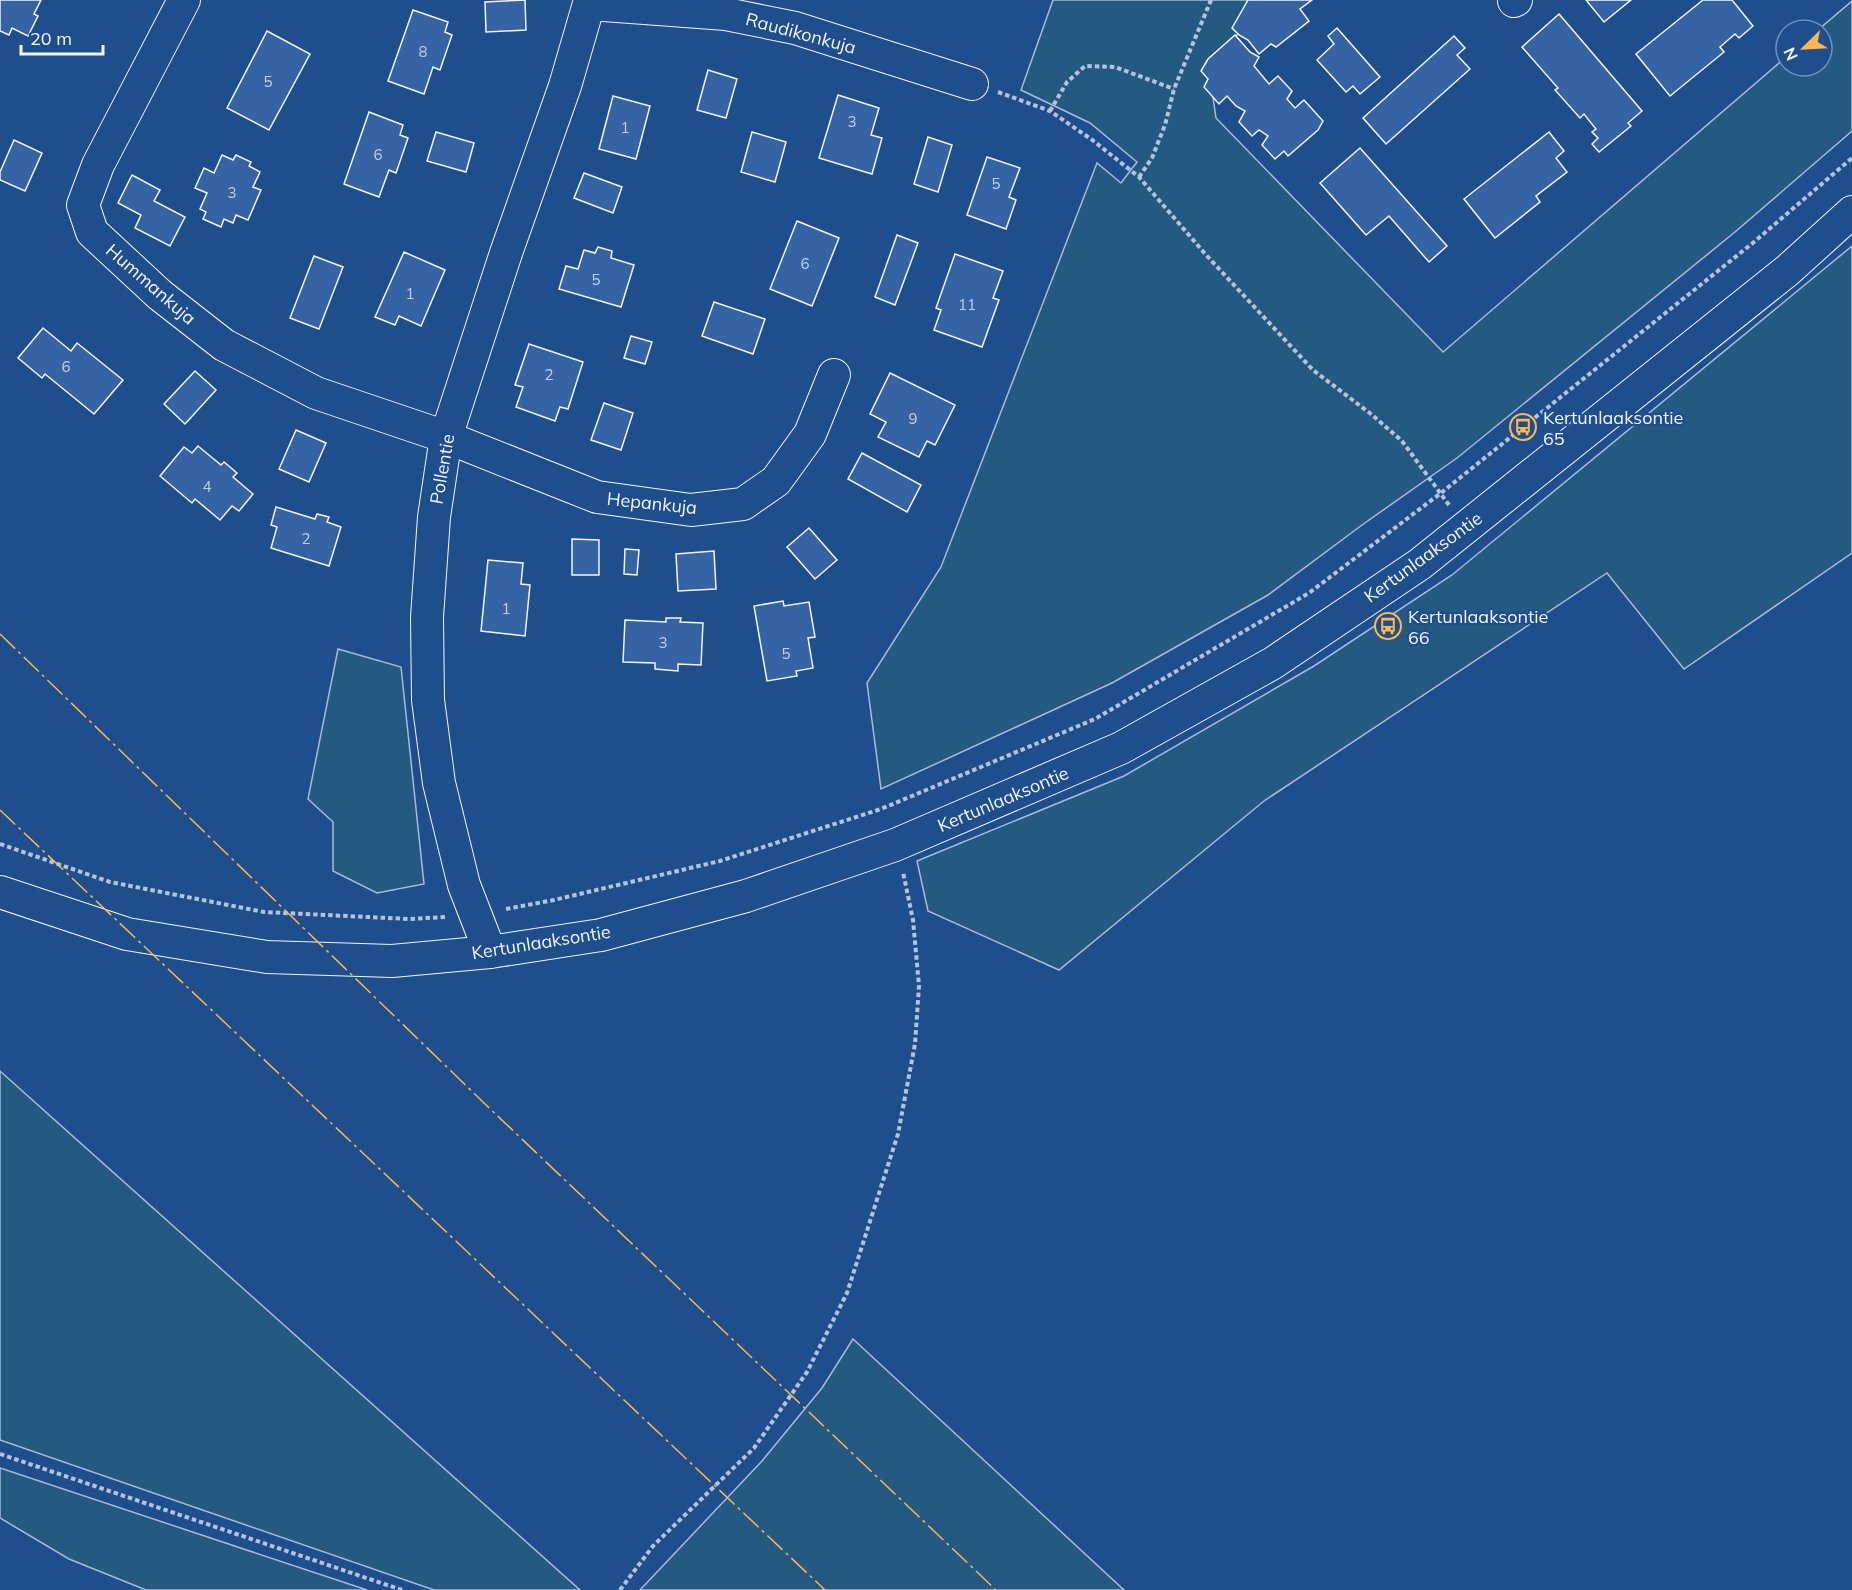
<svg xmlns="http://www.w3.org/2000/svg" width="1852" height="1590" font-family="Mulish,sans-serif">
	<rect width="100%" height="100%" fill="#1f4e8c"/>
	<g fill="#245a82" stroke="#a8bbd7" stroke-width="1.5">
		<polygon points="1053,0 1260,0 1210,76 1216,118 1443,352 1786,57 1786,66 1822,66 1822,30 1818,30 1852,1 1852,131 1735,232 1457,458 1362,525 1268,595 1112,683 881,789 867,683 941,567 1097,163 1121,183 1137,162 1090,123 1021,90"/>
		<polygon points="1852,246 1852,553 1684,669 1607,573 1264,801 1059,970 928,911 917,861 1124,776 1314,666 1452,575"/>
		<polygon points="338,649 401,667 424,884 377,893 333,871 333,822 308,799"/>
		<polygon points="0,1071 580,1590 434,1590 0,1440"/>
		<polygon points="853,1339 1124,1590 640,1590 762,1461 822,1388"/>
		<polygon points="0,1468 367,1590 146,1590 69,1559 0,1518"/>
	</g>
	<g fill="#3563a3" stroke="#f2f6ff" stroke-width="1.5">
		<polygon points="0,0 41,0 34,14 38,16 28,36 12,28 9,35 0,31"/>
		<polygon points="525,0 526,30 486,32 485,2"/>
		<polygon points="1248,0 1312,0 1300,9 1309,21 1276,47 1271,44 1259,54 1248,40 1239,35 1232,28"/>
		<polygon points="1586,0 1631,0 1604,22"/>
		<polygon points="1703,0 1732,0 1753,26 1739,38 1735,34 1720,47 1724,52 1670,96 1636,54"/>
		<polygon points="413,10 448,22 445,32 452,35 440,70 433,67 424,94 388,81"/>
		<polygon points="1559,14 1642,111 1628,123 1631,126 1599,152 1592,144 1598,138 1592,132 1596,129 1584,114 1580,118 1555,90 1558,88 1522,47"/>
		<polygon points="1337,28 1380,77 1360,94 1353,86 1346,92 1317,60 1334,44 1328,36"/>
		<polygon points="267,31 310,54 269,130 227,108"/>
		<polygon points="1235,35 1250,52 1259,57 1254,66 1269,84 1278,76 1292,91 1287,99 1295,108 1304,100 1323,121 1318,130 1288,156 1284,151 1275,159 1262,145 1268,136 1259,130 1252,136 1239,122 1245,111 1236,106 1227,96 1219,104 1204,87 1208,79 1201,71 1208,59"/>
		<polygon points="1454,36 1465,48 1457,55 1470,69 1386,144 1363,118"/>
		<polygon points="708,70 737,79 726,118 697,110"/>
		<polygon points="838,95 879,108 871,135 882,138 872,174 819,158"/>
		<polygon points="613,96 650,106 636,159 599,149"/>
		<polygon points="369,112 403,125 400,135 408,138 396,173 389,170 379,197 344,184"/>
		<polygon points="436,132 474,143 466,172 427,161"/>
		<polygon points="752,132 786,142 775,182 741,172"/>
		<polygon points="1549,132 1564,151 1556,158 1567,172 1536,196 1540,202 1495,238 1464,199"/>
		<polygon points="928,137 952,145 938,192 914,184"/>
		<polygon points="14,140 42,153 25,191 0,180 0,172"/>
		<polygon points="1360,148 1447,246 1429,262 1389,216 1366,235 1320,183"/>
		<polygon points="222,155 233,160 236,155 251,162 249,166 260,172 253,187 261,190 248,220 236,215 233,223 224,219 221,227 203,219 206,212 200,209 207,193 195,188 204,168 214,173"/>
		<polygon points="987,157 1020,168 1009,197 1016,200 1006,229 967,215"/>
		<polygon points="584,173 622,187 613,213 574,198"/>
		<polygon points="132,175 160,190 154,201 185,217 170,246 135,228 141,215 118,203"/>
		<polygon points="797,221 839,238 812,306 770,289"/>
		<polygon points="897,235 918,243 895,305 875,297"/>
		<polygon points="598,247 612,251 611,258 634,265 621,307 559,289 566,266 578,269 584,250 595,253"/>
		<polygon points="404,252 445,270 421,326 399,316 395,325 375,317"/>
		<polygon points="955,254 1003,271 993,298 999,300 982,347 934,330 941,310 936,308"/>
		<polygon points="314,256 343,267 319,329 290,318"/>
		<polygon points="714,302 765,319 753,354 702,336"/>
		<polygon points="43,328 71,351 77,343 123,380 94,414 45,374 42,378 18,358"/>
		<polygon points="631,336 652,342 645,364 624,358"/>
		<polygon points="529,344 583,362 568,409 560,407 555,421 516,407 523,387 515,385"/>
		<polygon points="195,371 216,390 185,424 164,404"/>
		<polygon points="890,373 955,405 935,445 927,441 919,457 878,437 886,422 870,414"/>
		<polygon points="604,403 633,413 621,450 591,440"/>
		<polygon points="296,430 326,443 309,482 279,469"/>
		<polygon points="198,446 221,465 224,462 237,473 233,477 253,494 239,511 232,506 220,520 195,499 192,503 160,476 184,447 192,453"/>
		<polygon points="862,453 921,485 907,512 848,479"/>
		<polygon points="276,507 315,519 317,514 329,517 327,522 341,527 329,566 271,548 277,527 271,525"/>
		<polygon points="809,528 837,560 815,579 787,547"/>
		<polygon points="572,539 599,540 599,575 572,575"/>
		<polygon points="625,549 639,550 637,575 624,574"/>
		<polygon points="714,551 716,589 678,591 676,554"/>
		<polygon points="488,560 523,563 521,584 530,585 525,636 481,631"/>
		<polygon points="783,601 784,606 809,602 815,637 808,638 813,668 796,671 797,676 767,681 754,606"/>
		<polygon points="666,618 681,618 680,622 703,623 701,665 678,664 678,671 655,669 655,663 623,662 625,620 666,622"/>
	</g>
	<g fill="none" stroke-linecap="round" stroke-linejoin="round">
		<defs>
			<g id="minor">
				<polyline points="184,0 98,165 83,205 92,232 160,295 224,345 316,393 446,437 597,497 691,510 743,504 776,481 810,434 834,375"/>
				<polyline points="1514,1 1516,0"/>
				<polyline points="590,4 726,14 795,28 972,84"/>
				<polyline points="0,892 127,934 267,957 392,961 490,952 601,935 746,896 895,845 1121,748 1273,663 1420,564 1788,270 1852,212"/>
				<polyline points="490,952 464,885 439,783 428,700 427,617 434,517 446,437 506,253 565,86 590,0"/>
			</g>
		</defs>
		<use href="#minor" stroke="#f2f6ff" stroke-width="34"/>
		<g stroke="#b3c4dc" stroke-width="4" stroke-dasharray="4.5 3" stroke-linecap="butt">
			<polyline points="998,92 1050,111 1091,139 1139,177 1207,256 1313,370 1371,414 1402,441 1449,505"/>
			<polyline points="1050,111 1067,82 1085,66 1115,67 1174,89"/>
			<polyline points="1139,177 1152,158 1165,125 1174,89 1211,0"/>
			<polyline points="0,844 110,882 264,912 409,919 445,917"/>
			<polyline points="506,909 554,900 720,861 881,809 1095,719 1309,593 1441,493 1754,242 1852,158"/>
			<polyline points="0,1454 402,1590"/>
			<polyline points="620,1590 653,1546 754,1448 807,1372 847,1293 898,1134 915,1044 919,986 913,920 903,872"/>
		</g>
		<use href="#minor" stroke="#1f4e8c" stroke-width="32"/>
		<g stroke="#ffb74d" stroke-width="1.5" stroke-dasharray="21 4.5 3 4.5" stroke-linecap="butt">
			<polyline points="0,634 484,1103 996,1590"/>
			<polyline points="0,810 825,1590"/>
		</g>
	</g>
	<defs>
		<symbol id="bus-ring" viewBox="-11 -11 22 22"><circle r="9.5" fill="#1f4e8c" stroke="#ffb74d" stroke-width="1.5"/><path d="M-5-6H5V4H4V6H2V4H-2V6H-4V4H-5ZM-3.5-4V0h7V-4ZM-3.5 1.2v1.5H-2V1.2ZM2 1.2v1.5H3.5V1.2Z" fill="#ffb74d"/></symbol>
	</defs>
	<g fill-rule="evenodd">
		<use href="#bus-ring" x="1508" y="412" width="30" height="30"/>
		<use href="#bus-ring" x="1373" y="611" width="30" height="30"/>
	</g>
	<g text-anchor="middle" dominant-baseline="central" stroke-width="4.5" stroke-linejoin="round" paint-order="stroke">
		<g font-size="15" fill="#c3d1e8">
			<text x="423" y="51">8</text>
			<text x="268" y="81">5</text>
			<text x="852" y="121">3</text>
			<text x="625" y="127">1</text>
			<text x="378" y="154">6</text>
			<text x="996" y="183">5</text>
			<text x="232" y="192">3</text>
			<text x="805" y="263">6</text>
			<text x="596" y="279">5</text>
			<text x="410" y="293">1</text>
			<text x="967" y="304">11</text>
			<text x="66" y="366">6</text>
			<text x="549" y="374">2</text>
			<text x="913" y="418">9</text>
			<text x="207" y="486">4</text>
			<text x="306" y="538">2</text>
			<text x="506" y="608">1</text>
			<text x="663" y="642">3</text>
			<text x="786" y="653">5</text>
		</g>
		<g font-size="18" fill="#f2f6ff" stroke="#1f4e8c">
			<text transform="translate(801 33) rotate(15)">Raudikonkuja</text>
			<text transform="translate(151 284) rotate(41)">Hummankuja</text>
			<text transform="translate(442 469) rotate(-80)">Pollentie</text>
			<text transform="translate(652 503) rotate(6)">Hepankuja</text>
			<text transform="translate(1423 557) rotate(-36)">Kertunlaaksontie</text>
			<text transform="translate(1003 799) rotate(-23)">Kertunlaaksontie</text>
			<text transform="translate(541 942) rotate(-9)">Kertunlaaksontie</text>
		</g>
		<g font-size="18" fill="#f2f6ff" stroke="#1f4e8c" text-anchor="start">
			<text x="1543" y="417">Kertunlaaksontie<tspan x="1543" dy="21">65</tspan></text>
			<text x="1408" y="616">Kertunlaaksontie<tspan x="1408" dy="21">66</tspan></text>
		</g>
	</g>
	<g transform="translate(1804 48) rotate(246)"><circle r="28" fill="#1f4e8c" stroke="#7391ba" stroke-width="1.5"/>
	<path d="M0-4.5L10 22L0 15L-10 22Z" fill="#ffb74d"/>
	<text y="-9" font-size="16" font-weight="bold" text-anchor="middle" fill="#f2f6ff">N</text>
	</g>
	<path d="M21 45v9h82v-9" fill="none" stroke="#f2f6ff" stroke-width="3"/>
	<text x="30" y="45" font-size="18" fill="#f2f6ff" stroke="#1f4e8c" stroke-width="4.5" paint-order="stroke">20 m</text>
</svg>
